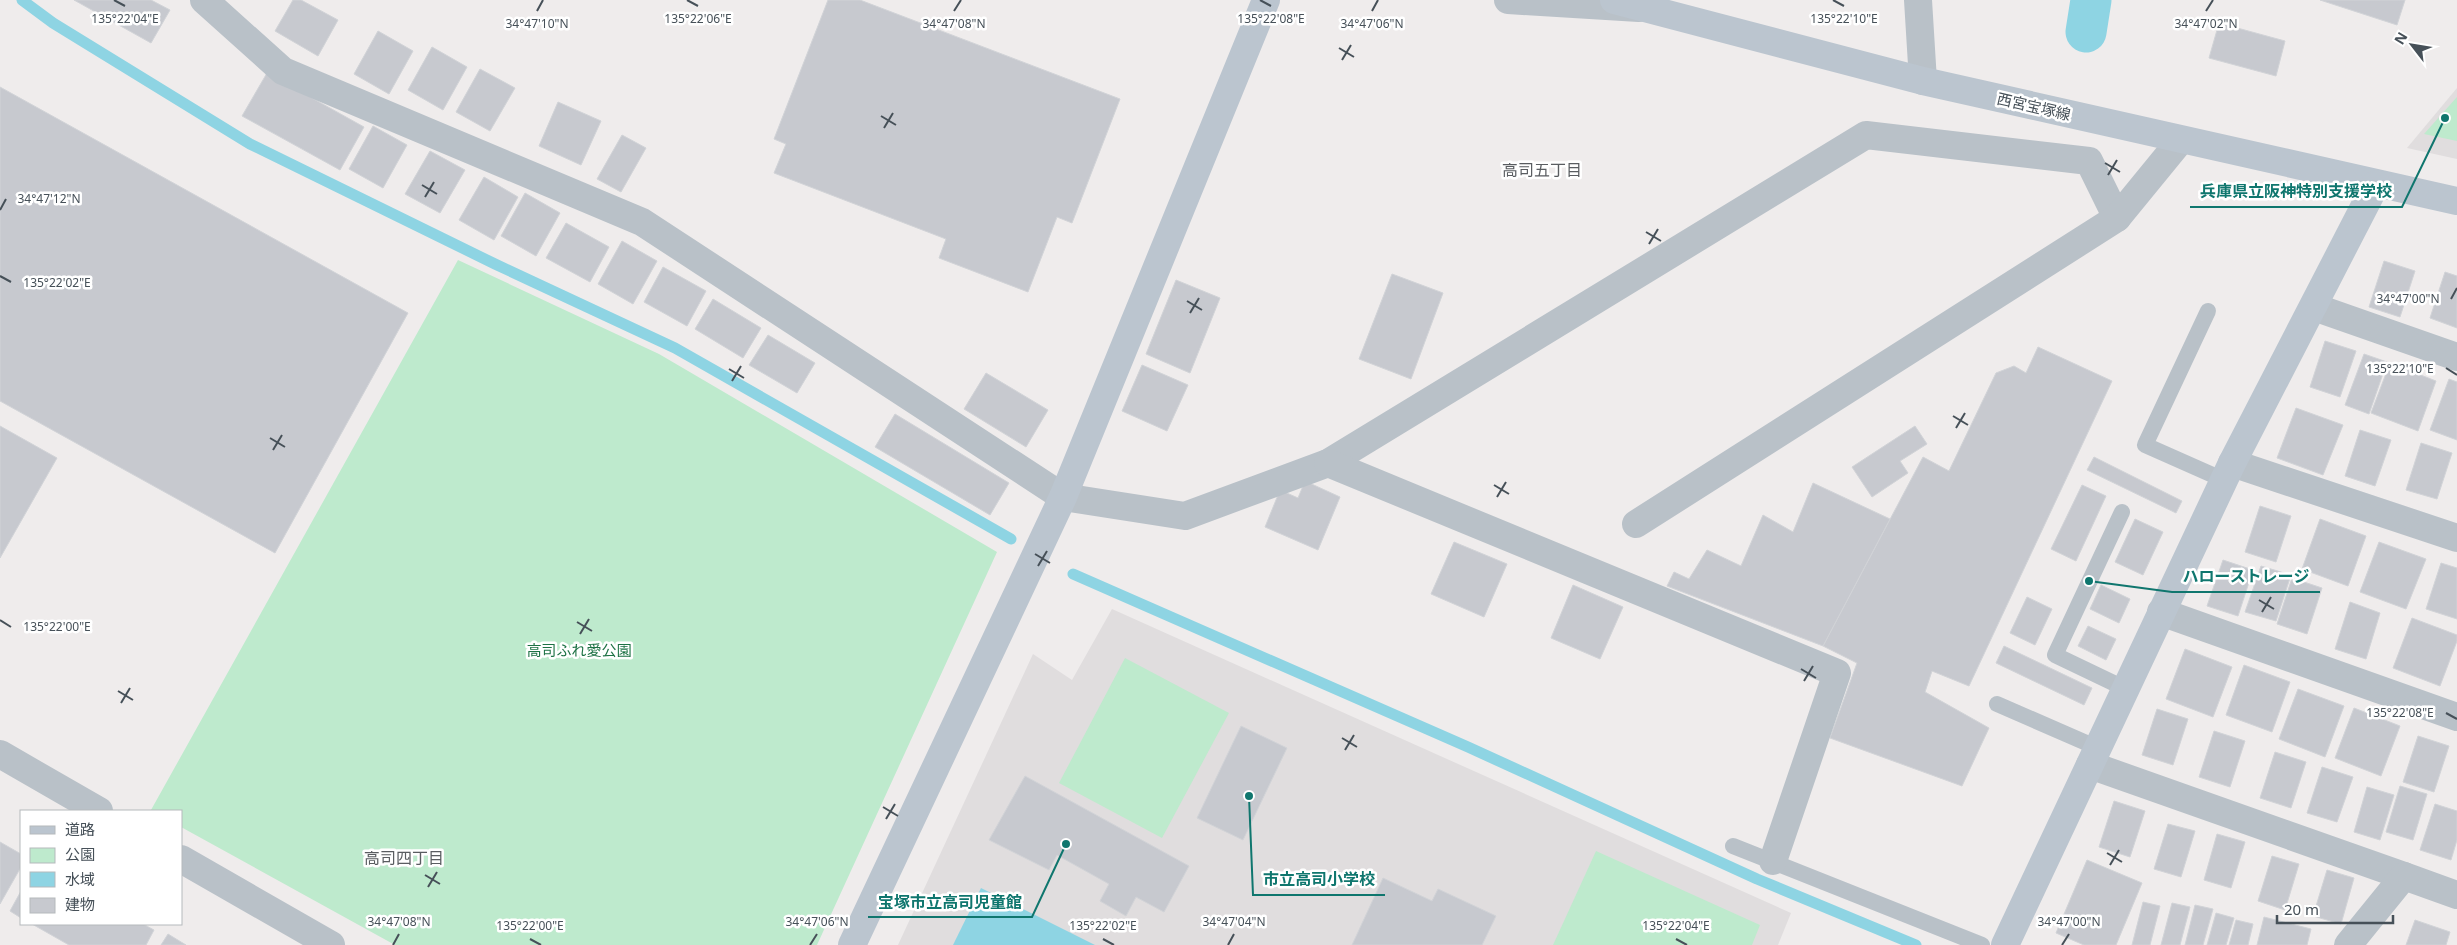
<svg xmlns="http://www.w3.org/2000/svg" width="2457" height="945" font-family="'Noto Sans','Noto Sans JP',sans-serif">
	<rect width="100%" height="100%" fill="#efecec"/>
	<g fill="#e0ddde">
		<polygon points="2457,88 2457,159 2407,148"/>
		<polygon points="1112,609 1791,913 1778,945 898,945 1033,654 1072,680"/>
	</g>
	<g fill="#beeacd">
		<polygon points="2457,97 2457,141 2424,134"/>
		<polygon points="458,260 659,354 997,552 817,945 395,945 181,827 181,811 151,810"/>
		<polygon points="1125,658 1229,713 1162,838 1059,783"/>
		<polygon points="1596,851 1760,925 1752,945 1553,945"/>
	</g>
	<polygon fill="#8ed4e3" points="981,888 1095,945 953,945"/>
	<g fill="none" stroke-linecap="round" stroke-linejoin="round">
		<g stroke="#8ed4e3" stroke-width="11">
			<polyline points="22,0 53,23 250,144 495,264 675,348 1011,539"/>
			<polyline points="1073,574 1468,747 1757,879 1916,945"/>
		</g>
		<polyline stroke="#8ed4e3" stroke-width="41" points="2086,32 2091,0"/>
	</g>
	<g fill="#c7c9cf" stroke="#d1d3d7">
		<polygon points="74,0 151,0 170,10 151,43"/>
		<polygon points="293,0 301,0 338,20 318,56 275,31"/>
		<polygon points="828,0 860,0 1120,99 1072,223 1057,217 1028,292 939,258 946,239 774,173 786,144 774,139"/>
		<polygon points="2320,0 2405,0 2397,25"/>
		<polygon points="2219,23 2285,41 2276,76 2209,58"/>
		<polygon points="378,31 413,51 389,94 354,74"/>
		<polygon points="432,47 467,67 443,110 408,90"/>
		<polygon points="480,69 515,88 490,131 456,112"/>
		<polygon points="267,73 364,127 340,170 242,116"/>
		<polygon points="0,87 408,313 275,553 0,401"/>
		<polygon points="558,102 601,121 581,165 539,146"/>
		<polygon points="373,126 407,145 383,188 349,169"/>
		<polygon points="622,135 646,148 621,192 597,179"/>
		<polygon points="430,151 465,170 440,213 405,194"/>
		<polygon points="484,177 518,197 494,240 459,220"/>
		<polygon points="525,193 560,213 536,256 501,236"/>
		<polygon points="566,223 609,247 590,282 546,258"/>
		<polygon points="622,241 657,261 633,304 598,284"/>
		<polygon points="2384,261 2415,271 2400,317 2369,307"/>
		<polygon points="663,267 706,291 687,326 644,302"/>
		<polygon points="2445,272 2457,276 2457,328 2430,318"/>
		<polygon points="1392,274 1443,293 1411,379 1359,359"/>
		<polygon points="1176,280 1220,298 1190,373 1146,354"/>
		<polygon points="713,299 761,328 743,358 695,329"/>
		<polygon points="768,335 815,363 797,393 749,365"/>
		<polygon points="2325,341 2356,351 2340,397 2310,387"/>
		<polygon points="2038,347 2112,381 1969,686 1932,671 1925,692 1989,728 1962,786 1830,738 1857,663 1823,646 1923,457 1949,471 1996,373 2014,366 2026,373"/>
		<polygon points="2364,354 2387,362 2369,414 2345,405"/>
		<polygon points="2390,363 2436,381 2418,431 2371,413"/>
		<polygon points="1142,365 1188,385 1167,431 1122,411"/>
		<polygon points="986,373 1048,410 1026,447 964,409"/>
		<polygon points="2449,379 2457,382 2457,440 2430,430"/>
		<polygon points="2296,408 2343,425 2323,475 2277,458"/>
		<polygon points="895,414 1009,483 990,515 875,447"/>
		<polygon points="0,426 57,458 0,558"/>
		<polygon points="1915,426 1927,444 1900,461 1908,473 1872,497 1852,467"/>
		<polygon points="2360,430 2391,440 2375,486 2345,476"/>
		<polygon points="2421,443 2452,453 2437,499 2406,490"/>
		<polygon points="2094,457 2182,501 2176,513 2087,470"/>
		<polygon points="1305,481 1340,497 1318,550 1265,527 1280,490 1298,498"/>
		<polygon points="1813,483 1890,519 1823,646 1667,586 1674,572 1689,579 1707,550 1741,566 1763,515 1793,532"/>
		<polygon points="2082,485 2106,496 2076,561 2051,549"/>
		<polygon points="2260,506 2291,516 2276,562 2245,552"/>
		<polygon points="2135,519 2163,532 2143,575 2115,562"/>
		<polygon points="2320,519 2366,536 2348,586 2302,569"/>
		<polygon points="1454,542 1507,564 1484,617 1431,594"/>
		<polygon points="2379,542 2426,559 2406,609 2360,592"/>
		<polygon points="2223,560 2253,570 2238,616 2207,606"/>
		<polygon points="2441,563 2457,568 2457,619 2426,609"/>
		<polygon points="2261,566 2291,575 2276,621 2245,612"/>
		<polygon points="2292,578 2322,588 2307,634 2277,624"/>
		<polygon points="1573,585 1623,607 1600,659 1551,638"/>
		<polygon points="2101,585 2130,599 2119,623 2090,609"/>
		<polygon points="2027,597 2052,609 2035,645 2010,633"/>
		<polygon points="2350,602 2380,613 2366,659 2335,649"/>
		<polygon points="2412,618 2457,635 2457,641 2440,686 2393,668"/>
		<polygon points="2088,626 2116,639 2106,660 2078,646"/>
		<polygon points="2004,646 2092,688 2084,705 1996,663"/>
		<polygon points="2185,649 2232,667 2213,717 2166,699"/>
		<polygon points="2244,665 2290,682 2272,732 2226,715"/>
		<polygon points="2298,689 2344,706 2325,757 2279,739"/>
		<polygon points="2354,708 2400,726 2381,776 2335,758"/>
		<polygon points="2157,709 2188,719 2173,765 2142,755"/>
		<polygon points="1241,726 1287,748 1243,840 1197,818"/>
		<polygon points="2214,731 2245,741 2230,787 2199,777"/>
		<polygon points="2418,736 2449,746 2434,792 2403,782"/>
		<polygon points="2275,752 2306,762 2291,808 2260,798"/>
		<polygon points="2322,767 2353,777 2337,822 2307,813"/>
		<polygon points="1025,776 1189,866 1164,912 1136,897 1126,916 1100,901 1109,884 1057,855 1049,870 989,840"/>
		<polygon points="2400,786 2427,794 2413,840 2386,832"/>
		<polygon points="2367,787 2394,795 2380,840 2354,832"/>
		<polygon points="2114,801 2145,811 2130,857 2099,847"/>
		<polygon points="2435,804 2457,811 2457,840 2451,860 2420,850"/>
		<polygon points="2168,824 2195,831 2181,877 2154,869"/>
		<polygon points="2217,834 2245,842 2231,888 2204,880"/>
		<polygon points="0,842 21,854 21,867 0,904"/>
		<polygon points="2272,856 2299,864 2285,910 2258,901"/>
		<polygon points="2087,860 2142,883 2116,945 2084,945 2056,933"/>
		<polygon points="2327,870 2354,878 2341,924 2313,916"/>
		<polygon points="1383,878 1432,901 1438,889 1496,916 1482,945 1352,945"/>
		<polygon points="21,891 21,918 10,911"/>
		<polygon points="2143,902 2160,906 2150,945 2132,945"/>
		<polygon points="2172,903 2190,907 2180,945 2161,945"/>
		<polygon points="2195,905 2213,909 2203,945 2185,945"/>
		<polygon points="2216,913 2234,918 2226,945 2207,945"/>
		<polygon points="2264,917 2311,929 2307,945 2257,945"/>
		<polygon points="2236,920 2253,924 2248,945 2229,945"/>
		<polygon points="2415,920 2450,932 2446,945 2406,945"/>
		<polygon points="32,924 143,924 154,930 146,945 69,945"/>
		<polygon points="168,934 186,945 161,945"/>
	</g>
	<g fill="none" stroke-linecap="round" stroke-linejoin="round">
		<g stroke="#b9c1c8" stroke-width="16">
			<polyline points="2208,311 2145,445 2224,480"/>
			<polyline points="2122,512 2055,655 2126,689"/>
			<polyline points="1997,704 2098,748"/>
			<polyline points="1733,846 1982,945"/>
		</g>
		<g stroke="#b9c1c8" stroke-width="28">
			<polyline points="204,0 283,71 642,222 1063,497 1185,516 1328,463 1866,135 2089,161 2117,218"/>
			<polyline points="1508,0 1639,8"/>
			<polyline points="1918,0 1923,81"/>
			<polyline points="2314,307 2457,357"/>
			<polyline points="1328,463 1837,673 1773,861"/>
			<polyline points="2232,463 2457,538"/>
			<polyline points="1636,524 2117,218 2180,141"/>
			<polyline points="2161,612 2457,717"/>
			<polyline points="0,754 99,811"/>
			<polyline points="2090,765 2404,876"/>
			<polyline points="181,859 331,945"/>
			<polyline points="2348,945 2404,876 2457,895"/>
		</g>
		<g stroke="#bbc5cf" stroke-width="28">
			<polyline points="1614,0 1923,81 2457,201"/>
			<polyline points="852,945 1063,497 1266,0"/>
			<polyline points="2005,945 2232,463 2376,184"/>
		</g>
	</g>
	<path fill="none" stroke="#465058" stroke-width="2" d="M114 0 125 6M687 0 698 6M1260 0 1271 6M1833 0 1844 6M537 11 543 0M954 11 961 0M1372 11 1378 0M2206 11 2213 0M1339 48 1354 57M1342 60 1351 45M881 116 896 125M884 128 893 113M2105 163 2120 172M2108 175 2117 160M422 185 437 194M425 197 434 182M0 210 6 199M1646 232 1661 241M1649 244 1658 229M0 276 11 282M2451 299 2457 288M1187 301 1202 310M1190 313 1199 298M2446 368 2457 375M729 369 744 378M732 381 741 366M1953 416 1968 425M1956 428 1965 413M270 438 285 447M273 450 282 435M1494 485 1509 494M1497 497 1506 482M1035 554 1050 563M1038 566 1047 551M2259 600 2274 609M2262 612 2271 597M0 620 11 627M577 622 592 631M580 634 589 619M1801 669 1816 678M1804 681 1813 666M118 691 133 700M121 703 130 688M2446 713 2457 719M1342 738 1357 747M1345 750 1354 735M883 807 898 816M886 819 895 804M2107 853 2122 862M2110 865 2119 850M425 875 440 884M428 887 437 872M530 939 541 945M1103 939 1114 945M1676 939 1687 945M393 945 399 934M810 945 817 934M1228 945 1234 934M2062 945 2069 934"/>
	<g text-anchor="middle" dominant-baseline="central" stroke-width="5" stroke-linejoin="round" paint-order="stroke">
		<g font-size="15" fill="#465058" stroke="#fff">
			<text transform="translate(2034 106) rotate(13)">西宮宝塚線</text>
		</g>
		<g font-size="15" fill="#1e7245" stroke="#fff">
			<text x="579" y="650">高司ふれ愛公園</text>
		</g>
		<g font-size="16" fill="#5a5d61" stroke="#fff">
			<text x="1542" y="170">高司五丁目</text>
			<text x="404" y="858">高司四丁目</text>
		</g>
	</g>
	<g font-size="12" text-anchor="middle" fill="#465058" stroke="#fff" stroke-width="5" stroke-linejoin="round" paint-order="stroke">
		<text x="125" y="23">135°22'04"E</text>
		<text x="698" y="23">135°22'06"E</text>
		<text x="1271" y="23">135°22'08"E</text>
		<text x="1844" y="23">135°22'10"E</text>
		<text x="537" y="28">34°47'10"N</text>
		<text x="954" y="28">34°47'08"N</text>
		<text x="1372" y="28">34°47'06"N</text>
		<text x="2206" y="28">34°47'02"N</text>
		<text x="49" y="203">34°47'12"N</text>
		<text x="57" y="287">135°22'02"E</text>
		<text x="2408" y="303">34°47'00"N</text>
		<text x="2400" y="373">135°22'10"E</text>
		<text x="57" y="631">135°22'00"E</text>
		<text x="2400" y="717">135°22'08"E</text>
		<text x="399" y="926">34°47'08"N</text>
		<text x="817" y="926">34°47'06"N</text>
		<text x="1234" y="926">34°47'04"N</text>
		<text x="2069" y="926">34°47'00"N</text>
		<text x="530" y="930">135°22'00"E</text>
		<text x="1103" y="930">135°22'02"E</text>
		<text x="1676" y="930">135°22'04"E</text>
	</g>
	<path fill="none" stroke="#0f766e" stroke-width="2" d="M2445 118L2402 207H2190M2089 581L2172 592H2320M1249 796L1253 895H1385M1066 844L1032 917H868"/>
	<g fill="#0f766e" stroke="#fff" stroke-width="2">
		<circle cx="2445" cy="118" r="5"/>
		<circle cx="2089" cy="581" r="5"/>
		<circle cx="1249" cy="796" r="5"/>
		<circle cx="1066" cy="844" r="5"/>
	</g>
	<g font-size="16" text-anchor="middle" font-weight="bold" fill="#0f766e" stroke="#fff" stroke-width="5" stroke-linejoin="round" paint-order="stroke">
		<text x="2296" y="197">兵庫県立阪神特別支援学校</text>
		<text x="2246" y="582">ハローストレージ</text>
		<text x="1319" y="885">市立高司小学校</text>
		<text x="950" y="908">宝塚市立高司児童館</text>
	</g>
	<rect x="20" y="810" width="162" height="115" fill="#ffffff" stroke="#b5b9bc"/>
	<rect x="30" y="826" width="25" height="8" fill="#bbc5cf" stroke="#b5b9bc"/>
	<text x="65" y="835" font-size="15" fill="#465058">道路</text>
	<rect x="30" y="848" width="25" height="15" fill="#beeacd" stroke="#b5b9bc"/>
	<text x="65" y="860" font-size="15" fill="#465058">公園</text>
	<rect x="30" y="872" width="25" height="15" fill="#8ed4e3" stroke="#b5b9bc"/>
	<text x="65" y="885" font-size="15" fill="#465058">水域</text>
	<rect x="30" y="898" width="25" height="15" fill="#c7c9cf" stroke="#b5b9bc"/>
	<text x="65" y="910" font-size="15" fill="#465058">建物</text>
	<g transform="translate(2412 45) rotate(301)" stroke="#ffffff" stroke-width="4" paint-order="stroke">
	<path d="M0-4L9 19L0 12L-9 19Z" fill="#465058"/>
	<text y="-8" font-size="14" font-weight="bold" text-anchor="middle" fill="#465058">N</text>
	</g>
	<path d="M2277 915v8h116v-8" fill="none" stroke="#465058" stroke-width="2.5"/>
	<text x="2284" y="915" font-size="15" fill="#465058" stroke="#ffffff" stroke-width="4" paint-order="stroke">20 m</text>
</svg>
